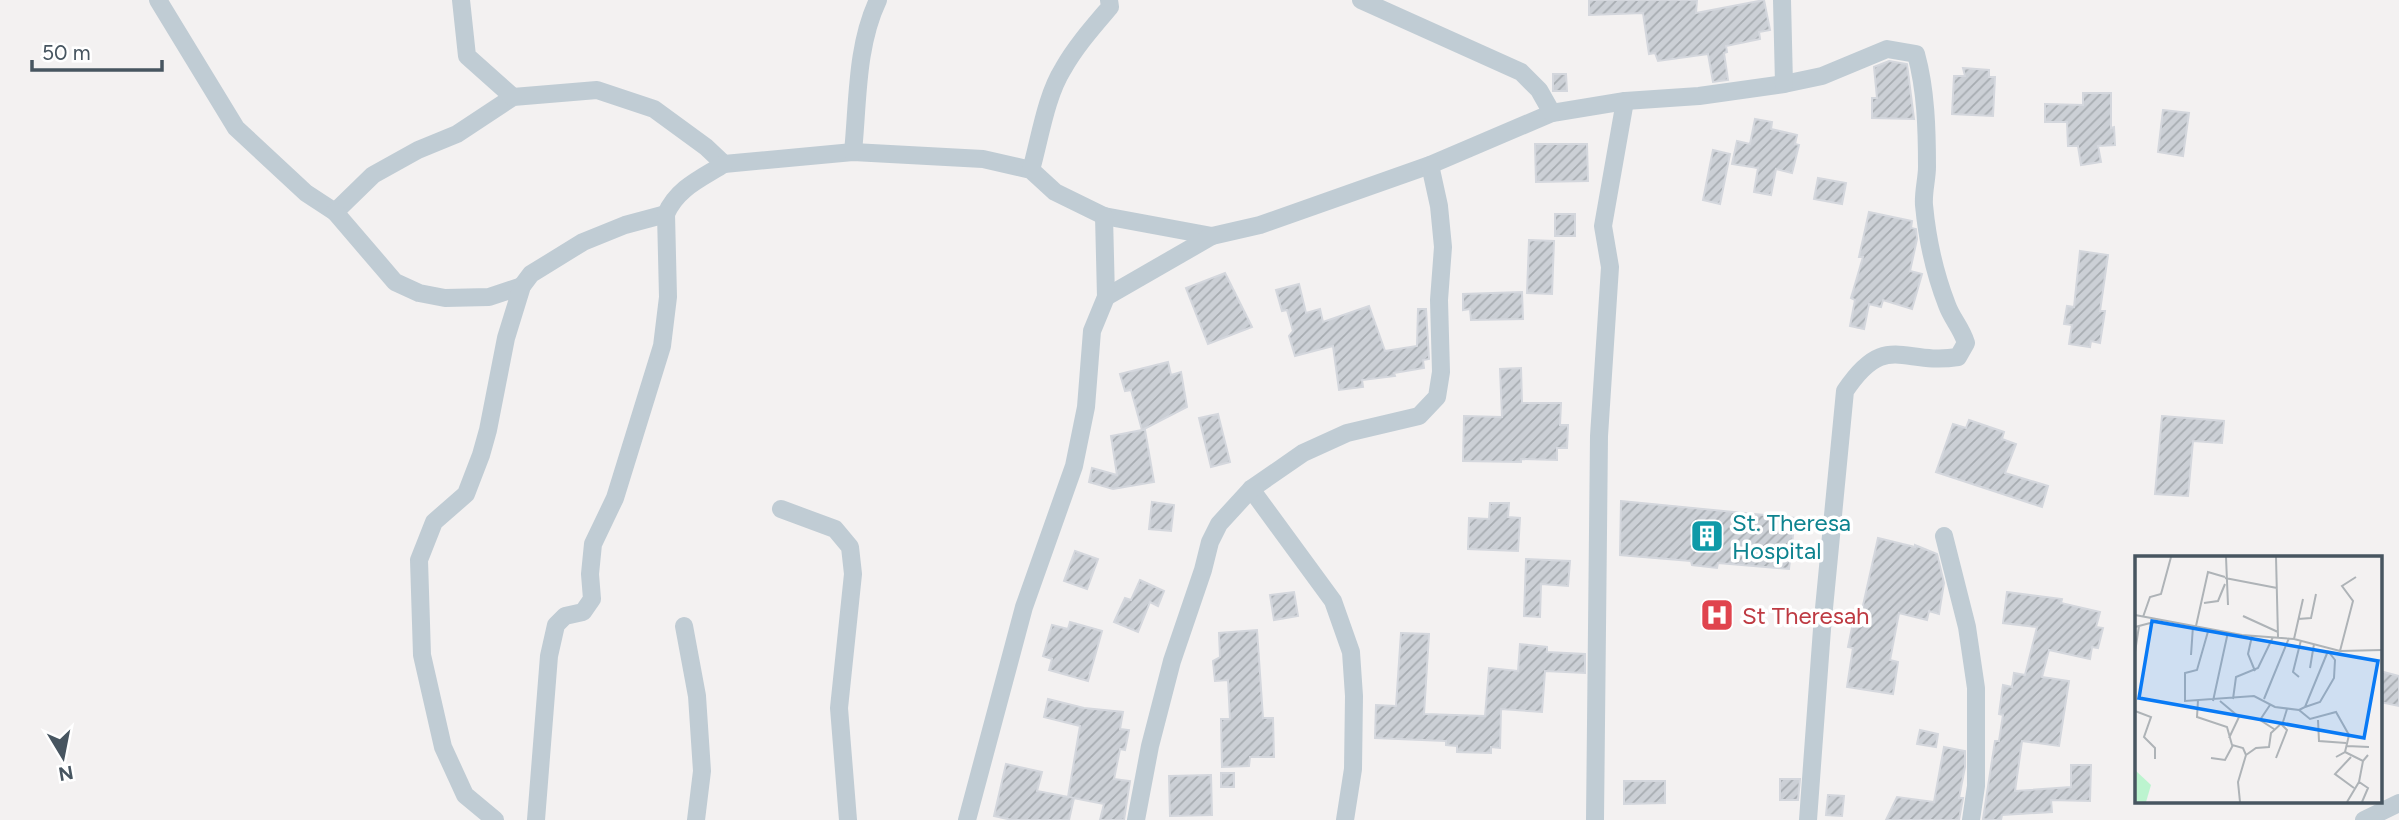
<svg xmlns="http://www.w3.org/2000/svg" width="2399" height="820" font-family="Figtree,sans-serif">
	<defs>
		<pattern id="building-hatch" width="6" height="6" patternUnits="userSpaceOnUse" patternTransform="scale(1.75)"><rect width="6" height="6" fill="#ccd0d6"/><path d="M-1 1l2-2M0 6l6-6M5 7l2-2" fill="none" stroke="#a7acb1"/></pattern>
	</defs>
	<rect width="100%" height="100%" fill="#f3f1f1"/>
	<g fill="url(#building-hatch)" stroke="#d4d7dd" stroke-width="2">
		<polygon points="1589,0 1697,0 1696,13 1764,0 1770,30 1759,32 1760,39 1726,46 1727,52 1724,53 1728,80 1713,82 1708,54 1658,61 1655,53 1649,54 1643,13 1589,15"/>
		<polygon points="1889,61 1907,64 1914,119 1872,118 1872,98 1877,98 1874,67"/>
		<polygon points="1963,68 1989,70 1989,77 1995,77 1993,116 1952,114 1954,76 1965,76"/>
		<polygon points="1553,74 1566,74 1567,91 1553,91"/>
		<polygon points="2083,93 2111,93 2111,128 2114,127 2115,145 2098,146 2101,162 2081,165 2078,146 2068,146 2067,122 2045,122 2045,104 2083,105"/>
		<polygon points="2163,110 2189,113 2183,156 2158,152"/>
		<polygon points="1755,119 1772,122 1771,129 1797,135 1795,144 1799,145 1792,173 1776,169 1771,195 1754,192 1758,168 1732,164 1737,141 1750,144"/>
		<polygon points="1535,144 1587,144 1588,181 1536,182"/>
		<polygon points="1713,150 1730,154 1720,204 1703,200"/>
		<polygon points="1818,178 1846,183 1842,204 1814,199"/>
		<polygon points="1869,212 1912,221 1911,228 1916,229 1917,239 1910,271 1922,274 1912,309 1883,300 1881,307 1869,304 1864,329 1850,326 1855,300 1851,298 1863,257 1859,257"/>
		<rect x="1555" y="214" width="20" height="22"/>
		<polygon points="1529,240 1554,241 1552,294 1527,293"/>
		<polygon points="2080,251 2108,255 2100,311 2105,311 2100,343 2091,341 2090,347 2069,344 2072,325 2064,324 2067,306 2074,307"/>
		<polygon points="1225,273 1252,327 1208,344 1186,288"/>
		<polygon points="1299,284 1306,313 1320,309 1323,322 1369,306 1385,351 1417,346 1418,309 1426,309 1429,359 1423,360 1424,368 1394,373 1395,376 1362,380 1363,387 1339,390 1333,346 1295,356 1289,336 1293,331 1287,310 1282,311 1276,290"/>
		<polygon points="1522,292 1523,319 1471,320 1470,309 1463,310 1463,294"/>
		<polygon points="1168,362 1171,375 1181,372 1187,407 1142,430 1145,430 1154,482 1113,489 1089,482 1092,468 1117,475 1111,436 1142,430 1131,390 1125,391 1120,374"/>
		<polygon points="1521,368 1522,403 1561,403 1560,425 1568,425 1567,448 1557,448 1557,460 1521,459 1521,462 1463,461 1464,416 1502,417 1500,369"/>
		<polygon points="1218,414 1230,462 1211,467 1199,418"/>
		<polygon points="2162,416 2224,421 2222,443 2193,441 2188,496 2155,494"/>
		<polygon points="1969,420 2004,432 2002,439 2016,444 2005,473 2048,486 2042,507 1936,472 1953,424 1966,428"/>
		<polygon points="1621,501 1795,518 1789,569 1718,563 1717,568 1692,565 1691,561 1620,555"/>
		<polygon points="1152,502 1174,505 1171,531 1149,529"/>
		<polygon points="1490,503 1509,503 1508,517 1520,518 1518,551 1468,549 1469,518 1489,519"/>
		<polygon points="1878,538 1915,547 1915,545 1937,554 1944,583 1939,614 1929,611 1927,620 1899,613 1890,660 1898,662 1893,694 1847,687 1853,648 1848,647 1854,618 1860,619"/>
		<polygon points="1075,551 1098,559 1087,589 1064,581"/>
		<polygon points="1526,559 1570,561 1568,586 1541,584 1540,617 1524,616"/>
		<polygon points="1140,580 1164,591 1158,606 1150,602 1138,632 1114,622 1125,598 1131,600"/>
		<polygon points="1294,592 1298,616 1274,620 1270,595"/>
		<polygon points="2007,592 2062,599 2061,603 2100,612 2096,627 2103,628 2098,648 2092,647 2090,659 2049,650 2042,677 2069,681 2059,746 2022,741 2015,791 2071,787 2071,765 2091,765 2090,801 2051,800 2052,812 2002,815 2001,820 1989,820 1983,819 1995,741 1999,741 2003,715 1999,714 2003,685 2012,687 2014,673 2025,675 2037,627 2003,623"/>
		<polygon points="1070,622 1102,631 1088,681 1049,670 1052,659 1043,656 1052,625 1068,629"/>
		<polygon points="1257,630 1263,718 1273,718 1274,757 1250,757 1249,766 1222,767 1221,719 1230,719 1228,680 1215,681 1213,661 1220,657 1219,633"/>
		<polygon points="1401,633 1429,634 1424,714 1485,716 1489,668 1518,671 1520,644 1547,647 1547,652 1585,654 1585,673 1545,671 1542,712 1501,709 1500,748 1491,747 1491,753 1457,752 1457,746 1446,745 1446,741 1375,738 1376,705 1396,706"/>
		<polygon points="2380,671 2399,676 2399,706 2380,702"/>
		<polygon points="1048,699 1084,708 1123,712 1120,729 1129,730 1125,750 1120,749 1114,779 1130,781 1124,820 1100,820 1104,804 1068,797 1080,726 1044,717"/>
		<polygon points="1920,730 1938,734 1936,747 1917,744"/>
		<polygon points="1944,747 1965,751 1965,767 1959,798 1963,798 1959,820 1886,820 1897,797 1934,802"/>
		<polygon points="1006,764 1042,772 1037,791 1074,798 1069,820 1012,820 994,816"/>
		<rect x="1221" y="773" width="13" height="14"/>
		<polygon points="1211,775 1212,815 1170,816 1169,776"/>
		<polygon points="1780,779 1800,779 1798,800 1780,800"/>
		<polygon points="1624,781 1665,781 1665,803 1624,804"/>
		<polygon points="1828,795 1844,796 1842,816 1826,815"/>
	</g>
	<g fill="none" stroke-linecap="round" stroke-linejoin="round">
		<g stroke="#c0ccd4" stroke-width="18">
			<path d="M158 0 236 128 306 193 335 212 373 175 418 150 457 134 513 97 597 90 654 109 706 147 724 164 853 152 983 159 1031 170 1055 192 1104 216 1212 236 1260 225 1430 165 1552 113 1625 101 1699 96 1784 84 1822 76 1887 49 1916 54C1926 90 1927 130 1927 167 1927 179 1923 192 1924 205 1927 237 1935 274 1947 305 1952 319 1961 327 1966 343L1958 357C1902 366 1886 330 1845 391L1822 629 1808 820"/>
			<polyline points="461,0 467,56 513,97"/>
			<polyline points="1361,0 1521,72 1539,90 1552,113"/>
			<polyline points="1782,0 1784,84"/>
			<path d="M853 152C858 103 856 46 878 0"/>
			<path d="M1031 170C1040 138 1046 96 1063 69 1076 46 1093 27 1110 7L1109 0"/>
			<polyline points="335,212 395,282 419,293 445,298 489,297 522,286"/>
			<polyline points="1106,297 1212,236"/>
			<polyline points="1251,489 1333,601 1351,652 1354,696 1353,769 1345,820"/>
			<polyline points="781,509 835,529 850,547 853,574 839,708 848,820"/>
			<polyline points="1944,536 1967,627 1976,688 1976,786 1971,820"/>
			<polyline points="684,626 697,696 702,771 696,820"/>
			<polyline points="495,820 465,795 443,747 422,655 419,560 434,522 466,494 481,455 488,430 506,338 522,286 531,274 583,242 625,225 666,214"/>
			<path d="M536 820 549 656 556 625 565 616 583 612 592 599 590 574 593 544 615 498 662 346 668 297 666 214C677 188 702 178 724 164"/>
			<polyline points="967,820 1024,607 1074,466 1086,407 1092,331 1106,297 1104,216"/>
			<polyline points="1136,820 1150,746 1172,661 1203,570 1210,542 1219,524 1251,489 1303,453 1347,433 1419,416 1437,397 1441,372 1439,300 1443,247 1439,206 1430,165"/>
			<polyline points="1595,820 1599,436 1610,267 1603,226 1625,101"/>
			<polyline points="2364,820 2399,803"/>
		</g>
	</g>
	<defs>
		<symbol id="building-square" viewBox="-11 -11 22 22"><rect x="-9" y="-9" width="18" height="18" rx="4" fill="#0f9aa8" stroke="#fff"/><path d="M-4-6H4V6H1V3H-1V6H-4ZM-2.5-4.3h1.7v1.8h-1.7ZM.8-4.3h1.7v1.8H.8ZM-2.5-1h1.7V.8h-1.7ZM.8-1h1.7V.8H.8Z" fill="#fff"/></symbol>
		<symbol id="hospital-square" viewBox="-11 -11 22 22"><rect x="-9" y="-9" width="18" height="18" rx="4" fill="#e0444e" stroke="#fff"/><path d="M-5-5h3v3.5h4V-5h3V5h-3V1.5h-4V5h-3Z" fill="#fff"/></symbol>
	</defs>
	<g fill-rule="evenodd">
		<use href="#building-square" x="1688" y="517" width="38" height="38"/>
		<use href="#hospital-square" x="1698" y="596" width="38" height="38"/>
	</g>
	<g text-anchor="middle" dominant-baseline="central" stroke-width="7" stroke-linejoin="round" paint-order="stroke">
		<g font-size="24" fill="#0d838f" stroke="#fff" text-anchor="start">
			<text x="1732" y="522">St. Theresa<tspan x="1732" dy="28">Hospital</tspan></text>
		</g>
		<g font-size="24" fill="#be3a42" stroke="#fff" text-anchor="start">
			<text x="1742" y="615">St Theresah</text>
		</g>
	</g>
	<g transform="translate(2135 556)">
		<rect width="247" height="247" fill="#f3f1f1"/>
		<path d="M0 214 16 229 11 246H0Z" fill="#bcf4cf"/>
		<path fill="none" stroke="#aeb3b7" stroke-width="2" d="M91 1 93 49M141 1 143 81M90 22 142 32M69 47 83 45 90 28M0 59 107 79 159 83 205 95 247 94M108 60 143 76M8 61 15 41 26 38 36 1M163 63 176 62 181 38M61 70 73 16 90 21M0 71 23 65M74 72 62 114 50 117V145L119 140 140 151 164 154 175 163 201 156 214 179 210 196 201 201M117 80 113 98 120 115M159 83 168 43M205 95 218 45 207 30 221 21M0 96 4 70M56 99 58 70M175 112 179 88M164 121 158 116 166 84M98 143 101 121 123 112 138 81M129 143 154 82M63 144 62 161 92 171 97 189 108 192 111 199M78 145 93 76M85 145 104 161 94 182M135 149 125 164 139 173M170 151 185 146 199 122 200 104 193 95M164 154 170 151 193 95M0 155 16 161 9 181 20 192V203M183 164 184 185 211 187M212 190 234 191M210 196 228 205 233 199M216 201 200 218 219 232M76 202 90 204 98 189M141 202 152 174 146 168M224 226 228 205M105 246 103 226 111 199 121 192 134 191 136 177 148 166 152 153M212 246 224 226 233 232 227 246"/>
		<path fill="#097af5" fill-opacity="0.15" stroke="#097af5" stroke-width="3.5" d="M17 65 243 105 229 182 4 142Z"/>
		<rect width="247" height="247" fill="none" stroke="#475560" stroke-width="3.5"/>
	</g>
	<g transform="translate(63 757) rotate(170)" stroke="#ffffff" stroke-width="5" paint-order="stroke">
	<path d="M0-5L12 26L0 18L-12 26Z" fill="#475560"/>
	<text y="-10" font-size="19" font-weight="bold" text-anchor="middle" fill="#475560">N</text>
	</g>
	<path d="M32 60v10h130v-10" fill="none" stroke="#475560" stroke-width="3.5"/>
	<text x="42" y="60" font-size="21" fill="#475560" stroke="#ffffff" stroke-width="5" paint-order="stroke">50 m</text>
</svg>
